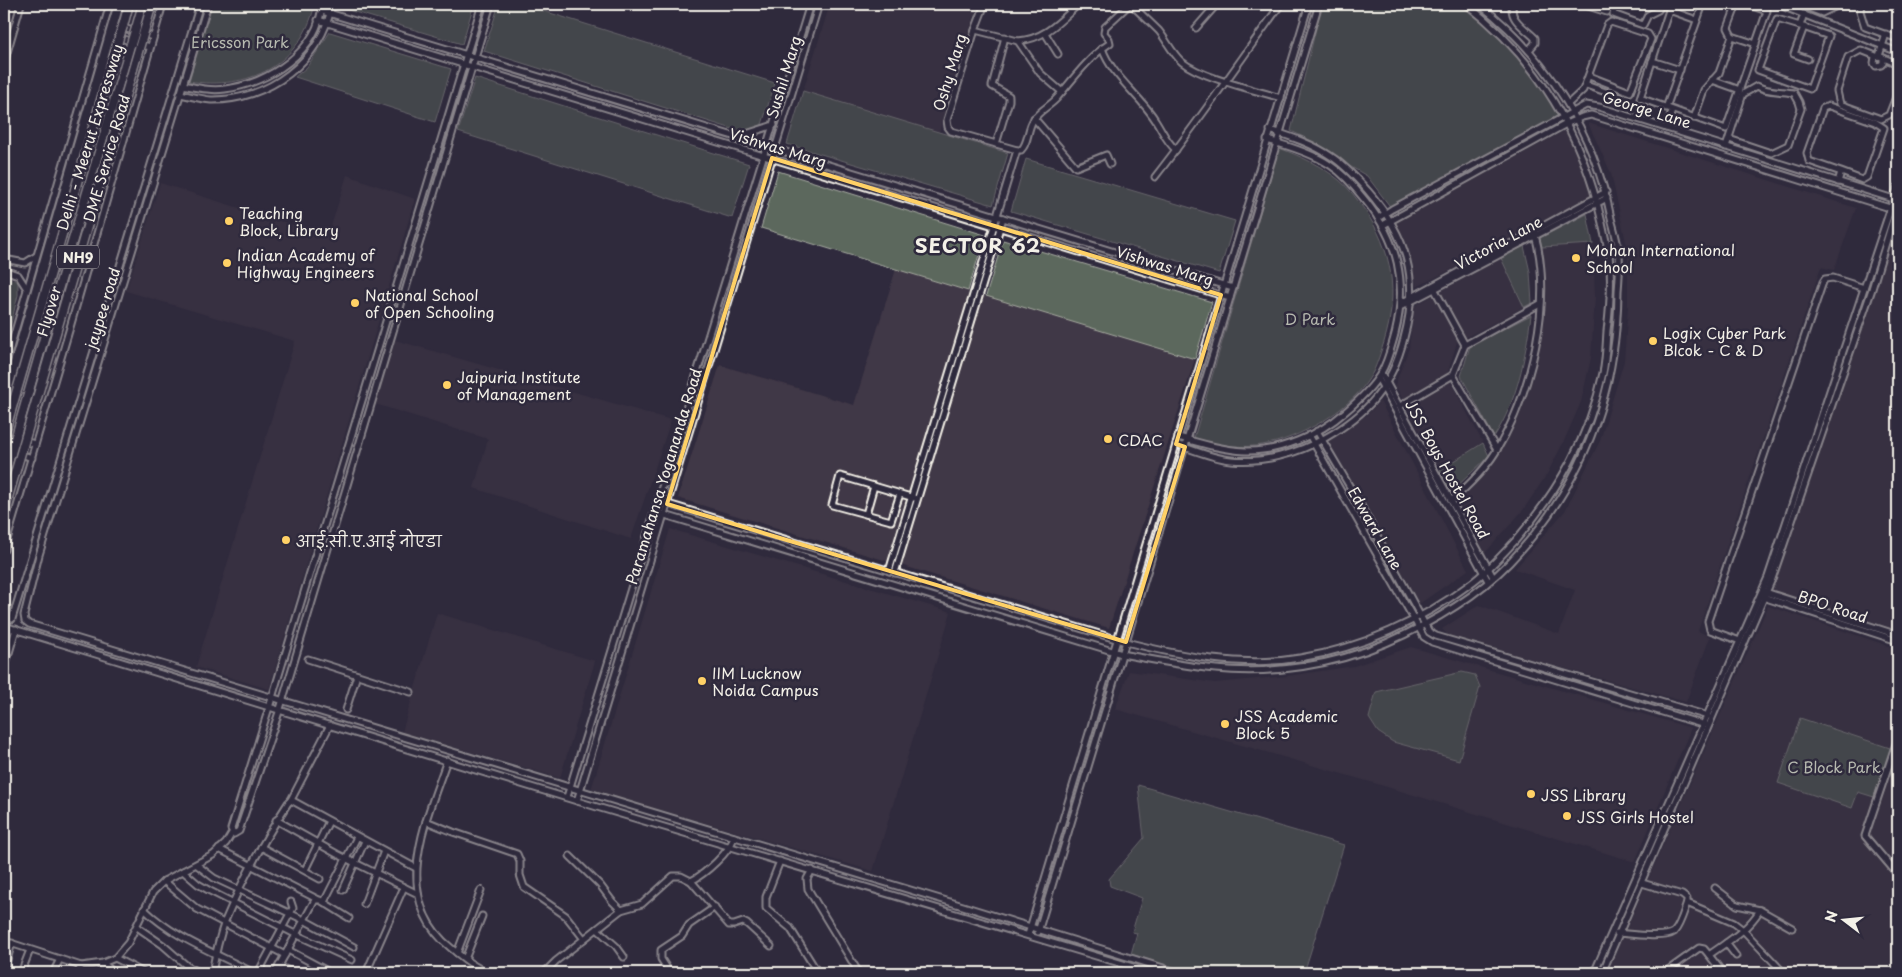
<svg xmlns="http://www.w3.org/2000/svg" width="1902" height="977" font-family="'Playpen Sans','Playpen Sans Deva',sans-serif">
	<rect width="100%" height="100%" fill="#2f2a3d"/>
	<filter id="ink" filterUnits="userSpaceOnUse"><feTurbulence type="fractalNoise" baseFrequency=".02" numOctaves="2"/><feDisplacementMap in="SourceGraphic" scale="10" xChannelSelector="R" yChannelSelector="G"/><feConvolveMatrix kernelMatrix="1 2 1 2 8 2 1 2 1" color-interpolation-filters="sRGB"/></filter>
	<g filter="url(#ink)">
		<g fill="#413846">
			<polygon points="830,4 978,4 939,132 803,91"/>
			<polygon points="1588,123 1856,208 1834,270 1821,267 1698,631 1710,637 1686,702 1450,637 1442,629 1479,605 1559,634 1575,590 1515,569 1565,511 1600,441 1624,361 1628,307 1628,251 1611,173"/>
			<polygon points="1570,128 1595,194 1592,200 1416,287 1410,256 1396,222"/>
			<polygon points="347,175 415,199 269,689 196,667 295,341 126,291 160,183 328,236"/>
			<polygon points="1898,204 1898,639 1765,598"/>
			<polygon points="1593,244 1595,297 1591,358 1581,402 1564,441 1547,474 1523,510 1485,553 1458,505 1491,465 1508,436 1529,384 1539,343 1543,306 1542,247"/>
			<polygon points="1501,258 1524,307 1457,342 1447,375 1483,443 1440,470 1395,385 1409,348 1414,306"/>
			<polygon points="896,269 1195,359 1109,628 678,498 720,365 854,405"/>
			<polygon points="395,340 671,420 631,539 474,488 488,439 375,404"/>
			<polygon points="1380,401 1468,570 1419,604 1326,440 1367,415"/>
			<polygon points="670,529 951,612 873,871 591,790"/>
			<polygon points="1768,606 1898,649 1898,973 1607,973"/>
			<polygon points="437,613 595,661 560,778 402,732"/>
			<polygon points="1411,647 1691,728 1635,862 1374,783 1115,709 1129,671 1215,683 1288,676 1354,666"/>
		</g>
		<g fill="#5c685d" stroke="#a8aca2">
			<path d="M212 4H315C301 65 248 91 189 81Z"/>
			<polygon points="338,4 474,4 462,44 338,7"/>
			<polygon points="499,4 521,4 775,83 758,137 484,51"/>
			<polygon points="1322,4 1466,4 1512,45 1563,116 1392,209 1367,176 1339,160 1316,143 1291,131"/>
			<polygon points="330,32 451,69 435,122 295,77 307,67"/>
			<polygon points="475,78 749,164 732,218 458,132"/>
			<polygon points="803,91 1008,153 993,205 787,144"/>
			<path d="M1279 148C1300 156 1322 166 1339 180 1349 188 1357 199 1364 209 1393 251 1399 293 1384 342 1381 351 1378 361 1374 370 1362 394 1337 414 1314 426 1272 449 1239 452 1194 438Z"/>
			<polygon points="1026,159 1235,221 1219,273 1011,211"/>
			<polygon points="778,171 985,235 968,291 761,228"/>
			<polygon points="1587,214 1593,244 1542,247 1540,238"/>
			<polygon points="1003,240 1212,302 1195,359 986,296"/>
			<polygon points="1524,246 1530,272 1532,303 1524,307 1501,258"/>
			<polygon points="4,277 18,281 18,295 4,352"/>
			<path d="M1531 315C1525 359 1518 399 1494 437L1461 376 1470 346Z"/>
			<polygon points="1483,443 1489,456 1451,492 1440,470"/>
			<polygon points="1462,672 1475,675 1480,687 1459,760 1393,742 1378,732 1369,718 1376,692"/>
			<polygon points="1800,718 1890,748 1874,797 1858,792 1852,808 1778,783"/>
			<polygon points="1138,785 1344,845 1304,973 1194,973 1131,954 1137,933 1132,932 1142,898 1110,886 1109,879 1144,838"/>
		</g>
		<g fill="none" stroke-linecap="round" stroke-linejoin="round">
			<defs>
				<g id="minor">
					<polyline points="208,4 39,555 24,615 25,621 29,624 950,902 1179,973"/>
					<polyline points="482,4 272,698 231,829 234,834 239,831 280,709 491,4"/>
					<path d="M1131 4C1140 13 1150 22 1159 31 1167 41 1172 53 1182 62 1202 78 1255 90 1281 98"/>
					<path d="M1513 4C1508 19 1525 28 1535 38V43L1529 50"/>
					<polyline points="1582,4 1607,12 1610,4"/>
					<polyline points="1615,4 1613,14 1643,25 1648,15 1658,10 1662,4"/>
					<polyline points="1671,4 1640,98 1726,129 1767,11 1746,4"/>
					<polyline points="1777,4 1898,52"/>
					<polyline points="1798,4 1822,13 1841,4"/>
					<polyline points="1861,4 1860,11 1865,27 1898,39"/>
					<polyline points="1669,10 1697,20"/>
					<polyline points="322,11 1233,288"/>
					<polyline points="318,20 1230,298"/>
					<polyline points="110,24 153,37"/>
					<polyline points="1800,26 1777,19 1758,70 1810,89 1829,36 1800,26 1804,14"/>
					<polyline points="1804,27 1794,54 1808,59"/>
					<polyline points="1196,28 1217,4"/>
					<polyline points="975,30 1018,41"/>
					<polyline points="1045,33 1058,54"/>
					<polyline points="107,34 150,47"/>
					<polyline points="1732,36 1756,44"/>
					<path d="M1102 48C1112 77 1140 95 1156 121 1163 132 1166 141 1176 150"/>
					<polyline points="1876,56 1861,50 1848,57 1837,91 1840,104 1881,119 1889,115 1898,92"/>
					<polyline points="1879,56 1886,34"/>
					<polyline points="1883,59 1883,63 1881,65 1876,66 1874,63 1875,57 1879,56 1898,64"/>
					<polyline points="1652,61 1680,70"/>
					<polyline points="4,63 21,4"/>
					<polyline points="1712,80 1740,90"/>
					<path d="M183 85C197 88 211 91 225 89 268 84 319 51 322 4"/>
					<polyline points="1586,85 1620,97"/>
					<path d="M1062 92 1040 73 1018 41C1045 39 1060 21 1079 4"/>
					<path d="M180 94C190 96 201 99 211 100 268 101 322 61 332 4"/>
					<polyline points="1568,104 1583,90 1607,25 1611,22 1648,34 1651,39 1630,92 1589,76"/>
					<polyline points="1666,108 1703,4"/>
					<polyline points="1034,118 1076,167 1106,155 1110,164"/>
					<polyline points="1694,118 1704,90 1719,73 1732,36 1728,28 1737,4"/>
					<polyline points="1666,128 1672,111"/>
					<polyline points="737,137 774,125"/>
					<polyline points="996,144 1009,101 1009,96 992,86 1005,37"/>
					<path d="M1726 147 1743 94 1757 86C1766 92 1783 91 1794 93L1799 102 1801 109 1788 145 1771 153 1729 139"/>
					<path d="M1017 150H1021C1029 143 1027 128 1034 119 1040 110 1050 106 1057 98 1073 79 1089 57 1110 43L1109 39 1104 33 1105 27 1130 4"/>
					<path d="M1155 177C1199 121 1239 62 1281 4"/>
					<polyline points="1838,182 1841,172 1809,161 1807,153 1823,108 1829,106 1875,122 1884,128 1867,177 1862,180 1841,172"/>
					<polyline points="1378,218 1392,209 1586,105 1599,107 1897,200"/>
					<polyline points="1383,225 1568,123 1582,117 1591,115 1893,209"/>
					<polyline points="4,259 25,263 36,256"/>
					<polyline points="4,270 18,275 27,289"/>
					<polyline points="1435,290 1465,345"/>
					<polyline points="1401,303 1606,192"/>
					<polyline points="1400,307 1607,198"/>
					<polyline points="4,369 110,4"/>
					<polyline points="1381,373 1493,577"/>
					<polyline points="1378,378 1488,581"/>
					<polyline points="1400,406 1453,375"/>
					<polyline points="1317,431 1360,504 1429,632 1436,636 1708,716"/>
					<polyline points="1309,435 1424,637 1432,642 1705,725"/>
					<polyline points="4,436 35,444"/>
					<path d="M1178 437C1200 443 1222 450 1245 451 1280 452 1319 435 1345 412 1358 401 1372 388 1381 373 1388 361 1391 348 1395 334 1408 282 1398 241 1365 200 1354 187 1344 174 1330 165 1312 153 1289 146 1267 140"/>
					<path d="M1176 444C1194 450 1212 458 1231 460 1263 463 1297 454 1325 438 1368 414 1392 386 1404 338 1420 279 1407 236 1368 191 1357 179 1346 166 1332 157 1313 144 1292 137 1270 130"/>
					<polyline points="4,448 32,458"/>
					<polyline points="1497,450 1453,375 1465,345 1540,304"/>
					<polyline points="900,494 891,521 832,505 840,476 904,495 914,498"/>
					<path d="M658 501 1126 642C1181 656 1243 668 1300 658 1362 648 1421 621 1470 584 1487 572 1501 556 1515 541 1558 491 1589 438 1603 373 1606 359 1606 345 1607 331 1610 307 1612 279 1609 254 1607 244 1604 233 1602 223 1583 135 1537 59 1466 4"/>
					<path d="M1451 501C1467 487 1483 472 1495 453 1532 393 1554 300 1534 231"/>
					<path d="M655 512 1122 654C1153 660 1184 666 1216 669 1272 675 1334 665 1386 643 1430 624 1475 598 1509 563 1582 487 1617 395 1618 291 1619 279 1620 266 1619 254 1618 242 1614 230 1611 218 1594 133 1548 57 1479 4"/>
					<polyline points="866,514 874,486"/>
					<polyline points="4,550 71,324 163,4"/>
					<polyline points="889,571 1017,150 951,131 948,127 947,120 975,30 985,4"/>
					<polyline points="895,573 1003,218"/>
					<polyline points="1765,592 1898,635"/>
					<polyline points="1763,597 1898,641"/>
					<polyline points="4,617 12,619 200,4"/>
					<polyline points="4,626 577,801 1153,973"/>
					<polyline points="1740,641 1710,630 1708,621 1823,282 1825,279 1833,278 1864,288"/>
					<polyline points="4,648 10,628"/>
					<polyline points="308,659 411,692"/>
					<polyline points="4,670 16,629"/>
					<polyline points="346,710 357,675"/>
					<polyline points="1898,738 1865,836 1898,875"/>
					<path d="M447 760C426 821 389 898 451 948 463 958 475 968 490 973"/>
					<polyline points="567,797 810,4"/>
					<polyline points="291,800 416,868"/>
					<polyline points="577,801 819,4"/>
					<polyline points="276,820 337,854 418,894"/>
					<polyline points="426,821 453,832 517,854 520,861 520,875 524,887 566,916 584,939"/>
					<polyline points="261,847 320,879"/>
					<polyline points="219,849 317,899"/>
					<polyline points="570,856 600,885 612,901 621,910"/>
					<polyline points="780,861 766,897 766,908 790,928 818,973"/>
					<polyline points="197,865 214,878 304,920 354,947"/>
					<polyline points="305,870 329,821"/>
					<polyline points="812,870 807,879 808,889 859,973"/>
					<polyline points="183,871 198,884 210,891 295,934 352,960"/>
					<polyline points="164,881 197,909 285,955"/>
					<polyline points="691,881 729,925 734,925 743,922 747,924 771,946"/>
					<polyline points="1642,883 1682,895 1687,899 1687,903 1734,923 1743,930 1784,973"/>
					<polyline points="1715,888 1737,905 1760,910 1792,928"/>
					<polyline points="343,890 365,841"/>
					<polyline points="324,902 357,837"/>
					<polyline points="364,904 384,851"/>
					<path d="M144 909C175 939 216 953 254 973"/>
					<polyline points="137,927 163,945 187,966 201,973"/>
					<polyline points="597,929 616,946 624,957"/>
					<polyline points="1038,932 1319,4"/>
					<path d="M1617 933C1629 934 1665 939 1674 932 1680 926 1684 911 1687 903"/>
					<polyline points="1028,935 1309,4"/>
					<polyline points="4,941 81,966 103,963 115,958 128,943 153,892 164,881 213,855 226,843 232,833"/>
					<polyline points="1726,943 1736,956"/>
					<polyline points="288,950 331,973"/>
					<polyline points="457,953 481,890"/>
					<polyline points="1709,955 1723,973"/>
					<polyline points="115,958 144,973"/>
					<polyline points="465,959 482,916"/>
					<polyline points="279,966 293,973"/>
					<polyline points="4,970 12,943"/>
					<polyline points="21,973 30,950"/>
					<polyline points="53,973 60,959"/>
					<polyline points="78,973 81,966"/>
					<polyline points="100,973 103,963 114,973"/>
					<path d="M212 973C215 956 219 938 225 921 242 880 264 840 288 803L291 800 330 725"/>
					<polyline points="258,973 293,908 291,902"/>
					<polyline points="275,973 315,900 320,900 349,918"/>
					<polyline points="366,973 404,887"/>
					<path d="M544 973 556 961 621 910 642 904 673 876H681L691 881C705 874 730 852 734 837"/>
					<polyline points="670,973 661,959 661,950 682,936 689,925 715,907"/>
					<polyline points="872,973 875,973"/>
					<polyline points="1594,973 1768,577 1898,186"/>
					<polyline points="1602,973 1772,579 1872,289 1898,203"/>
					<path d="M1664 973 1699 948 1704 949 1709 955C1727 942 1748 930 1760 910"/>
				</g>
				<g id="highway">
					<polyline points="114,21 119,4"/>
					<polyline points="123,26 129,4"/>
					<polyline points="136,28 143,4"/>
					<polyline points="4,401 109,38"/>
					<polyline points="4,435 118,41"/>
					<polyline points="16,436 55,300 131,44"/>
					<polyline points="4,479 11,453"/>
				</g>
			</defs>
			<use href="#minor" stroke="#f4f1e8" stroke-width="9"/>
			<use href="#highway" stroke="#f4f1e8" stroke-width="11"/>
			<use href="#minor" stroke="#2f2a3d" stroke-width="5"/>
			<use href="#highway" stroke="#2f2a3d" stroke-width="8"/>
			<defs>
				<g id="highway-bridge">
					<polyline points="109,38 114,21"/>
					<polyline points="118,41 123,26"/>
					<polyline points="131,44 136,28"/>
					<polyline points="11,453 16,436"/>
					<polyline points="4,511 152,4"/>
				</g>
			</defs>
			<use href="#highway-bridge" stroke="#f4f1e8" stroke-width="11" stroke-linecap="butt"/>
			<use href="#highway-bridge" stroke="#2f2a3d" stroke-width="8"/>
		</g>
	</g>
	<path d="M0 0H1902V977H0ZM772 158 1221 295 1176 444 1185 447 1126 642 667 504Z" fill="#2f2a3d" fill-opacity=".55" fill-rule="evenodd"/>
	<path fill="none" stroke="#ffd166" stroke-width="4" stroke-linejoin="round" d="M772 158 1221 295 1176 444 1185 447 1126 642 667 504Z"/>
	<g fill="#ffd166" stroke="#2f2a3d" stroke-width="2">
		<circle cx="229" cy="221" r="5"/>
		<circle cx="1576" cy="258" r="5"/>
		<circle cx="227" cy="263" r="5"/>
		<circle cx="355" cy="303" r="5"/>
		<circle cx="1653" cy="341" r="5"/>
		<circle cx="447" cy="385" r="5"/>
		<circle cx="1108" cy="439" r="5"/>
		<circle cx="286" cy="540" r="5"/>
		<circle cx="702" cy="681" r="5"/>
		<circle cx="1225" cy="724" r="5"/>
		<circle cx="1531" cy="794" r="5"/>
		<circle cx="1567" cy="816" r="5"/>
	</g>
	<g text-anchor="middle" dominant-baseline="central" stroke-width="5" stroke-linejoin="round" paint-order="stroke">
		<rect fill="#2f2a3d" stroke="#b9b5b5" stroke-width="1" x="57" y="245.5" width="42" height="23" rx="4"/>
		<g font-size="14" font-weight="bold" fill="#f4f1e8">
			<text x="78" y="257">NH9</text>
		</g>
		<g font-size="15" fill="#b7bab0" stroke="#2f2a3d">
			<text x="240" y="41">Ericsson Park</text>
			<text x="1310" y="318">D Park</text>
			<text x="1834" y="766">C Block Park</text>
		</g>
		<g font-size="15" fill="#f4f1e8" stroke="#2f2a3d">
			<text transform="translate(949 72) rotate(-73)">Oshy Marg</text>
			<text transform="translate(783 77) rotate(-73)">Sushil Marg</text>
			<text transform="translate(1647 109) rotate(17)">George Lane</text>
			<text transform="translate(89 137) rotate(-73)">Delhi - Meerut Expressway</text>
			<text transform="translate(778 147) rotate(17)">Vishwas Marg</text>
			<text transform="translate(106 158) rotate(-74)">DME Service Road</text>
			<text transform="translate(1498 242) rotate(-28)">Victoria Lane</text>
			<text transform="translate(1165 265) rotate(17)">Vishwas Marg</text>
			<text transform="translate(102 308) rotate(-73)">jaypee road</text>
			<text transform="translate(48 311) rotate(-74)">Flyover</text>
			<text transform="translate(1448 469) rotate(61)">JSS Boys Hostel Road</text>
			<text transform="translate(663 476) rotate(-73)">Paramahansa Yogananda Road</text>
			<text transform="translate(1376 528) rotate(60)">Edward Lane</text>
			<text transform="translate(1833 606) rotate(18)">BPO Road</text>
		</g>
		<g font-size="15" fill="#f4f1e8" stroke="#2f2a3d" text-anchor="start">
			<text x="239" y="212">Teaching<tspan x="239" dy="17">Block, Library</tspan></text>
			<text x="1586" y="249">Mohan International<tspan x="1586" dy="17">School</tspan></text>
			<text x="237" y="254">Indian Academy of<tspan x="237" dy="17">Highway Engineers</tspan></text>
			<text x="365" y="294">National School<tspan x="365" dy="17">of Open Schooling</tspan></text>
			<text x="1663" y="332">Logix Cyber Park<tspan x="1663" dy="17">Blcok - C &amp; D</tspan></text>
			<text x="457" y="376">Jaipuria Institute<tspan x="457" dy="17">of Management</tspan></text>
			<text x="1118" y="439">CDAC</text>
			<text x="296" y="540">आई.सी.ए.आई नोएडा</text>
			<text x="712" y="672">IIM Lucknow<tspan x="712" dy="17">Noida Campus</tspan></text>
			<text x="1235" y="715">JSS Academic<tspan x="1235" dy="17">Block 5</tspan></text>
			<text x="1541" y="794">JSS Library</text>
			<text x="1577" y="816">JSS Girls Hostel</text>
		</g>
		<g font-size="20" font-weight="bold" letter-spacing="1" fill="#f4f1e8" stroke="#2f2a3d">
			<text x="978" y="245">SECTOR 62</text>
		</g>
	</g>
	<rect width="1902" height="977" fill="none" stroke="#2f2a3d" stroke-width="20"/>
	<rect x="10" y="10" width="1882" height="957" fill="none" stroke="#f4f1e8" stroke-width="2" filter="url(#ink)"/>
	<g transform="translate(1844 920) rotate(286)" stroke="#2f2a3d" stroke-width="4" paint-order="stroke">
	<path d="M0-4L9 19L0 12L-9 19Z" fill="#f4f1e8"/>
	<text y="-8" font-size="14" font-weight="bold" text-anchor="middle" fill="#f4f1e8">N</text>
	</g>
</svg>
